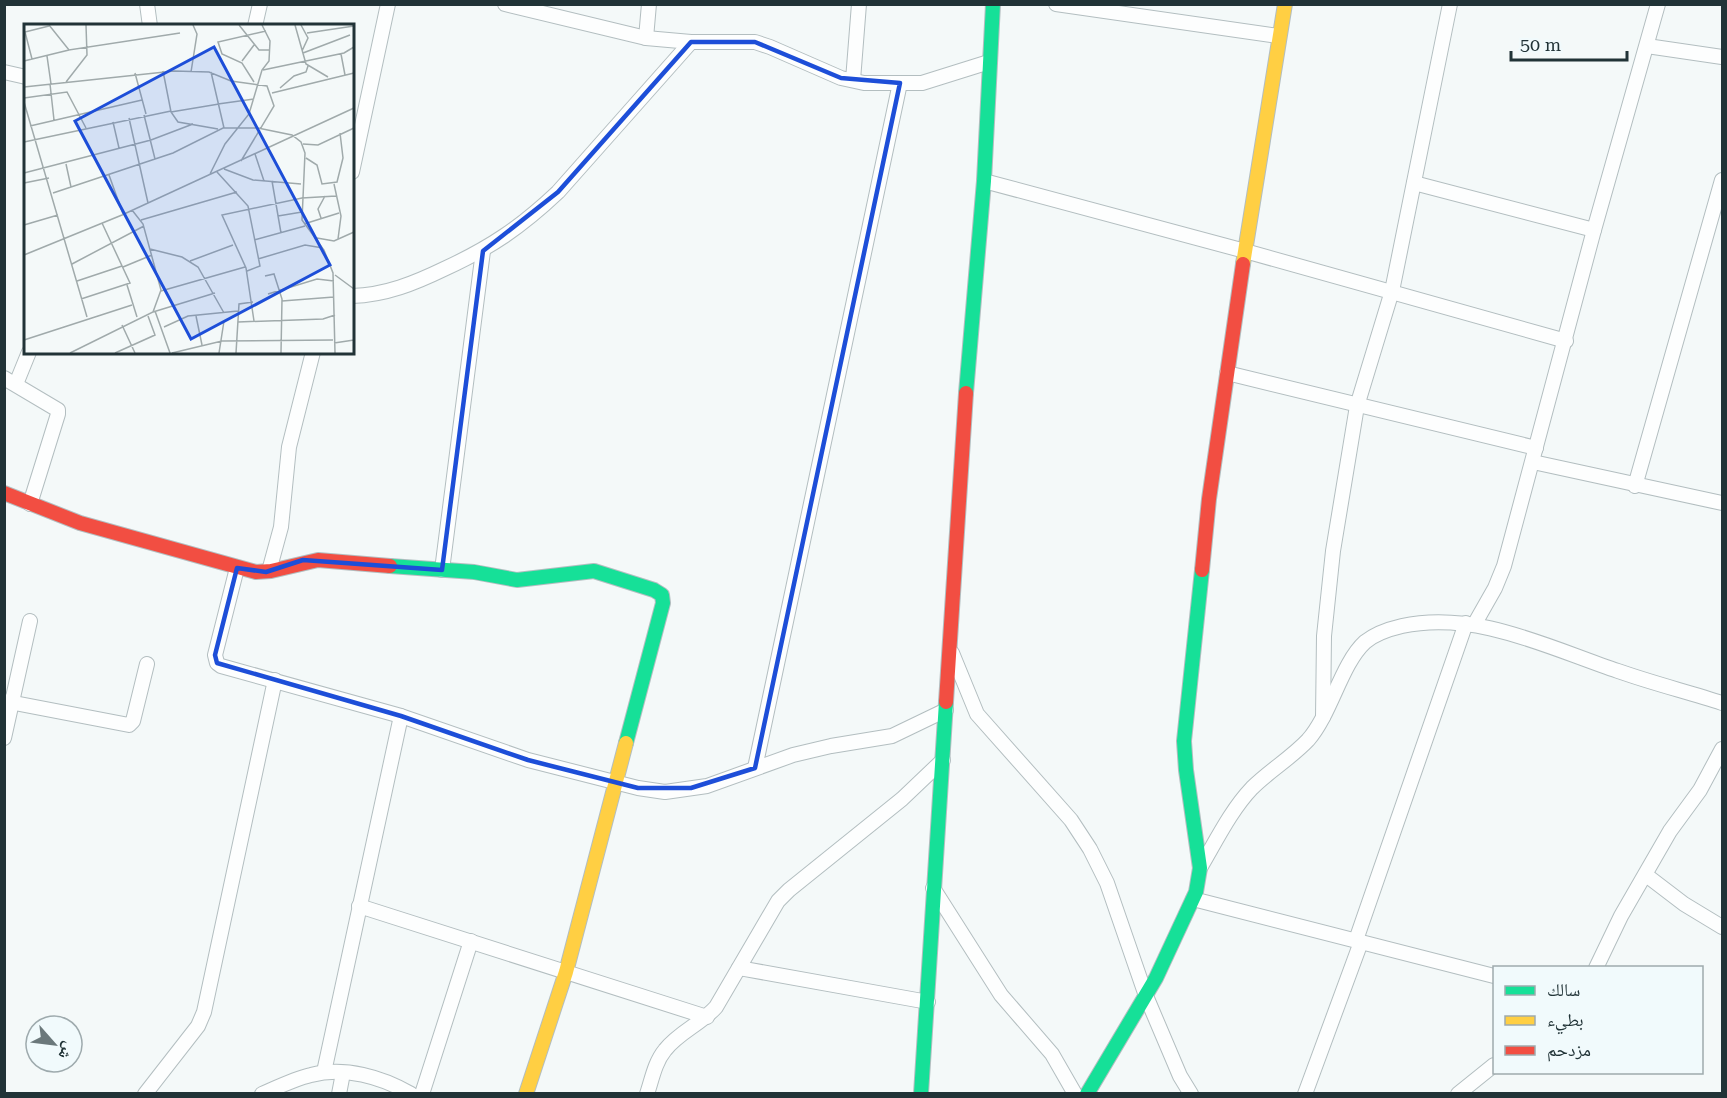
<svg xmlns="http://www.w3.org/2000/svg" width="1727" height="1098" font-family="'Roboto Serif','Noto Naskh Arabic',serif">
	<rect width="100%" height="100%" fill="#f4f9f9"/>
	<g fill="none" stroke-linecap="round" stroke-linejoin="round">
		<defs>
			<g id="street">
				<polyline points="147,4 150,26"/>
				<polyline points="505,4 646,38 691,42 755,42 770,47 841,78 864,83 922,83 989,62"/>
				<polyline points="1056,4 1278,36"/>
				<polyline points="255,26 260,4"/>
				<polyline points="646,38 649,4"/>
				<polyline points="1647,46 1722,57"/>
				<polyline points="4,72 26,77"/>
				<polyline points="853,80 859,4"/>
				<polyline points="352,172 388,4"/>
				<polyline points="984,181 1245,251 1566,341"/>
				<polyline points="1414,183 1594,230"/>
				<path d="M352 296C386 295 415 283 444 269 490 248 521 227 558 192L691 42"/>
				<polyline points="1227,373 1536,448"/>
				<polyline points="4,378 58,410 58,414 30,504"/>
				<polyline points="16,384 29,352"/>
				<polyline points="1533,462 1722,503"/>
				<polyline points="1635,486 1722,180"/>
				<polyline points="237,568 215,655 217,663 221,666 401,716 528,760 638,788 665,792 707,786 793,755 831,746 892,736 946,710"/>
				<polyline points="442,570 483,251"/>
				<polyline points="269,571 281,527 289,447 313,352"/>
				<polyline points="1474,625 1495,588 1504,566 1594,230 1658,4"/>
				<polyline points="952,653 977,714 1071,820 1090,849 1107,883 1146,996 1180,1076 1191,1094"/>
				<polyline points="4,701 129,725 133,721 147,664"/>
				<polyline points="1323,717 1324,636 1333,551 1357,406 1392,291 1450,4"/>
				<polyline points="4,738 30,621"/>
				<polyline points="755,768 900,83"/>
				<path d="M1200 868C1216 841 1231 810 1252 788 1269 771 1291 758 1308 740 1331 714 1341 664 1365 642 1376 633 1389 629 1402 626 1476 610 1549 648 1618 671 1652 683 1688 692 1722 703"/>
				<polyline points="1646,875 1684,904 1722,927"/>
				<polyline points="933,888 1001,995 1052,1054 1075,1094"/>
				<polyline points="1193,899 1494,976"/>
				<polyline points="359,906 707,1017"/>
				<polyline points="1356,940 1466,623"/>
				<polyline points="739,968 928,1002"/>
				<polyline points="1596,968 1621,916 1670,831 1700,790 1722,749"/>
				<polyline points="324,1072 401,716"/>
				<polyline points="145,1094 198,1026 204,1012 275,680"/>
				<path d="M262 1094C278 1087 294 1079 311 1075 344 1066 382 1077 411 1094"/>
				<polyline points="339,1094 343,1073"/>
				<polyline points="422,1094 471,941"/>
				<path d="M647 1094C652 1079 655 1062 665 1050 679 1032 701 1024 716 1007L778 901 789 890 902 799 943 760"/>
				<polyline points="1305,1094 1361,942"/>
				<polyline points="1458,1094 1494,1065"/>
			</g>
			<g id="fast">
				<polyline points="966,393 984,181 993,4"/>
				<polyline points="390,566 474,572 517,580 594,571 654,590 662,595 663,603 626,743"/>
				<polyline points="921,1094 946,702"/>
				<polyline points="1087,1094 1156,978 1196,892 1200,868 1186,770 1184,741 1202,570"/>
			</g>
			<g id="slow">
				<polyline points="1243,264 1285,4"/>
				<polyline points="526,1094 566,972 626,743"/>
			</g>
			<g id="jam">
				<polyline points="4,493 80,523 256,572 271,571 318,560 390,566"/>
				<polyline points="1202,570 1209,499 1243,264"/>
				<polyline points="946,702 966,393"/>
			</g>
		</defs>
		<use href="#street" stroke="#b3bec0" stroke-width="16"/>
		<use href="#fast" stroke="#b3bec0" stroke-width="16"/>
		<use href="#slow" stroke="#b3bec0" stroke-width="16"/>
		<use href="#jam" stroke="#b3bec0" stroke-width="16"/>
		<use href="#street" stroke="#fdfefe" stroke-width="14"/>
		<use href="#fast" stroke="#16e098" stroke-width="14"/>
		<use href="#slow" stroke="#ffcf43" stroke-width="14"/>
		<use href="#jam" stroke="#f24e42" stroke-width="14"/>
	</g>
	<path fill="none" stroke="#1d4ed8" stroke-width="4.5" stroke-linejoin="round" d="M691 42H755L841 78 900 83 755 768 691 788H638L528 760 401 716 217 663 215 655 237 568 266 572 303 560 442 570 483 251 558 192Z"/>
	<g transform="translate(24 24)">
		<rect width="330" height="330" fill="#f4f9f9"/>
		<path fill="none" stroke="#a0aaab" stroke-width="1.5" d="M25 1 45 26 156 9M215 1 235 26H246M271 1 282 40 304 53M277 1 284 14 278 27M1 8 8 35M1 8 25 2M283 9 330 2M279 29 326 11M317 30 321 51M23 32 27 60M0 37 45 26M218 37 230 21M239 46 320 29 330 23M139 47 147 88 154 98 194 105M167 48 173 10 169 1M187 48 200 104M111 49 122 90M42 58 63 31 62 1M230 58 218 39 198 30 194 18 242 7M26 60 30 96M0 63 150 47 185 48 207 57 243 62 250 82 217 137M256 64 270 52 282 48 284 42M248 69 330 49M0 74 43 68 62 104M0 78 63 293M194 80 230 75M147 88 195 80M120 91 131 135M105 94 124 179M89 98 95 124M6 102 118 76M0 118 147 87M279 120 294 121 330 104M231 130 240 157M282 134 293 141 298 160 313 158 319 134 316 109M42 140 47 163M200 145 229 156 277 160M193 148 224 182 236 242 223 247M0 149 127 116 169 100M186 150 201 120 225 90 238 46 245 37 246 17 238 1M85 151 99 190M248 157 257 209M0 159 25 154M310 160 317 192 314 215M29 169 149 129 199 104H234L268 111 277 118 281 129 278 196 300 226 309 249 311 329M254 192 278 188M297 194 294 185 301 172M117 196 213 168M280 200 315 189M0 201 34 191M293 214 310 217 330 208M230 216 281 202M126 225 158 233 174 243 200 289M0 231 98 191 330 84M234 235 281 221 299 224M166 237 209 221M48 240 120 202M99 243 128 231M311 251 330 265M241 252 250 250 258 275 257 329M53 257 98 242M103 261 113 293M137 267 221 243M244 270 293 255 310 257M57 275 106 259 78 199M258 277 310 273M131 287 146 329M129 288 191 269M172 292 178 321M230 297 222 244 198 191 278 174 312 172M214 298 299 295 311 291M98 301 111 329M140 303 164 292 214 287M0 316 108 281M310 319 330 316M46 329 129 288 137 266 119 200 108 186M91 329 131 311 124 292M148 329 198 317 309 316M195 329 200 297M212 329 215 280 229 278"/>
		<path fill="#1d4ed8" fill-opacity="0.15" stroke="#1d4ed8" stroke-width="3" d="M190 23 306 241 167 315 51 97Z"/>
		<rect width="330" height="330" fill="none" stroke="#213337" stroke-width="3"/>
	</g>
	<rect width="1727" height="1098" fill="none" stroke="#213337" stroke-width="12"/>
	<rect x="1493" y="966" width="210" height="108" fill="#f1fafc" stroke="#9eaaad" stroke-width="1.5"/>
	<rect x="1505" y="986" width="30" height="9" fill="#16e098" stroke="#9eaaad" stroke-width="1.5"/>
	<text x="1547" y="996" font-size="18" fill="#213337">سالك</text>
	<rect x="1505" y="1016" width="30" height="9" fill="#ffcf43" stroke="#9eaaad" stroke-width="1.5"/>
	<text x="1547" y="1026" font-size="18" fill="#213337">بطيء</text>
	<rect x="1505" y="1046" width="30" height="9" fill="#f24e42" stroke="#9eaaad" stroke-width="1.5"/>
	<text x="1547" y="1056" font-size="18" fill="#213337">مزدحم</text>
	<g transform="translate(54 1044) rotate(118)"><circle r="28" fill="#f1fafc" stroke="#9eaaad" stroke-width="1.5"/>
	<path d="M0-4.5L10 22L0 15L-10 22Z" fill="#6b787b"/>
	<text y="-9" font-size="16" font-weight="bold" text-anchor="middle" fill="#213337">ش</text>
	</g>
	<path d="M1511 51v9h116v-9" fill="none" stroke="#213337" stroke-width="3"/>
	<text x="1520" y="51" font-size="18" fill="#213337" stroke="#f1fafc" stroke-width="4.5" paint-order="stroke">50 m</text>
</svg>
